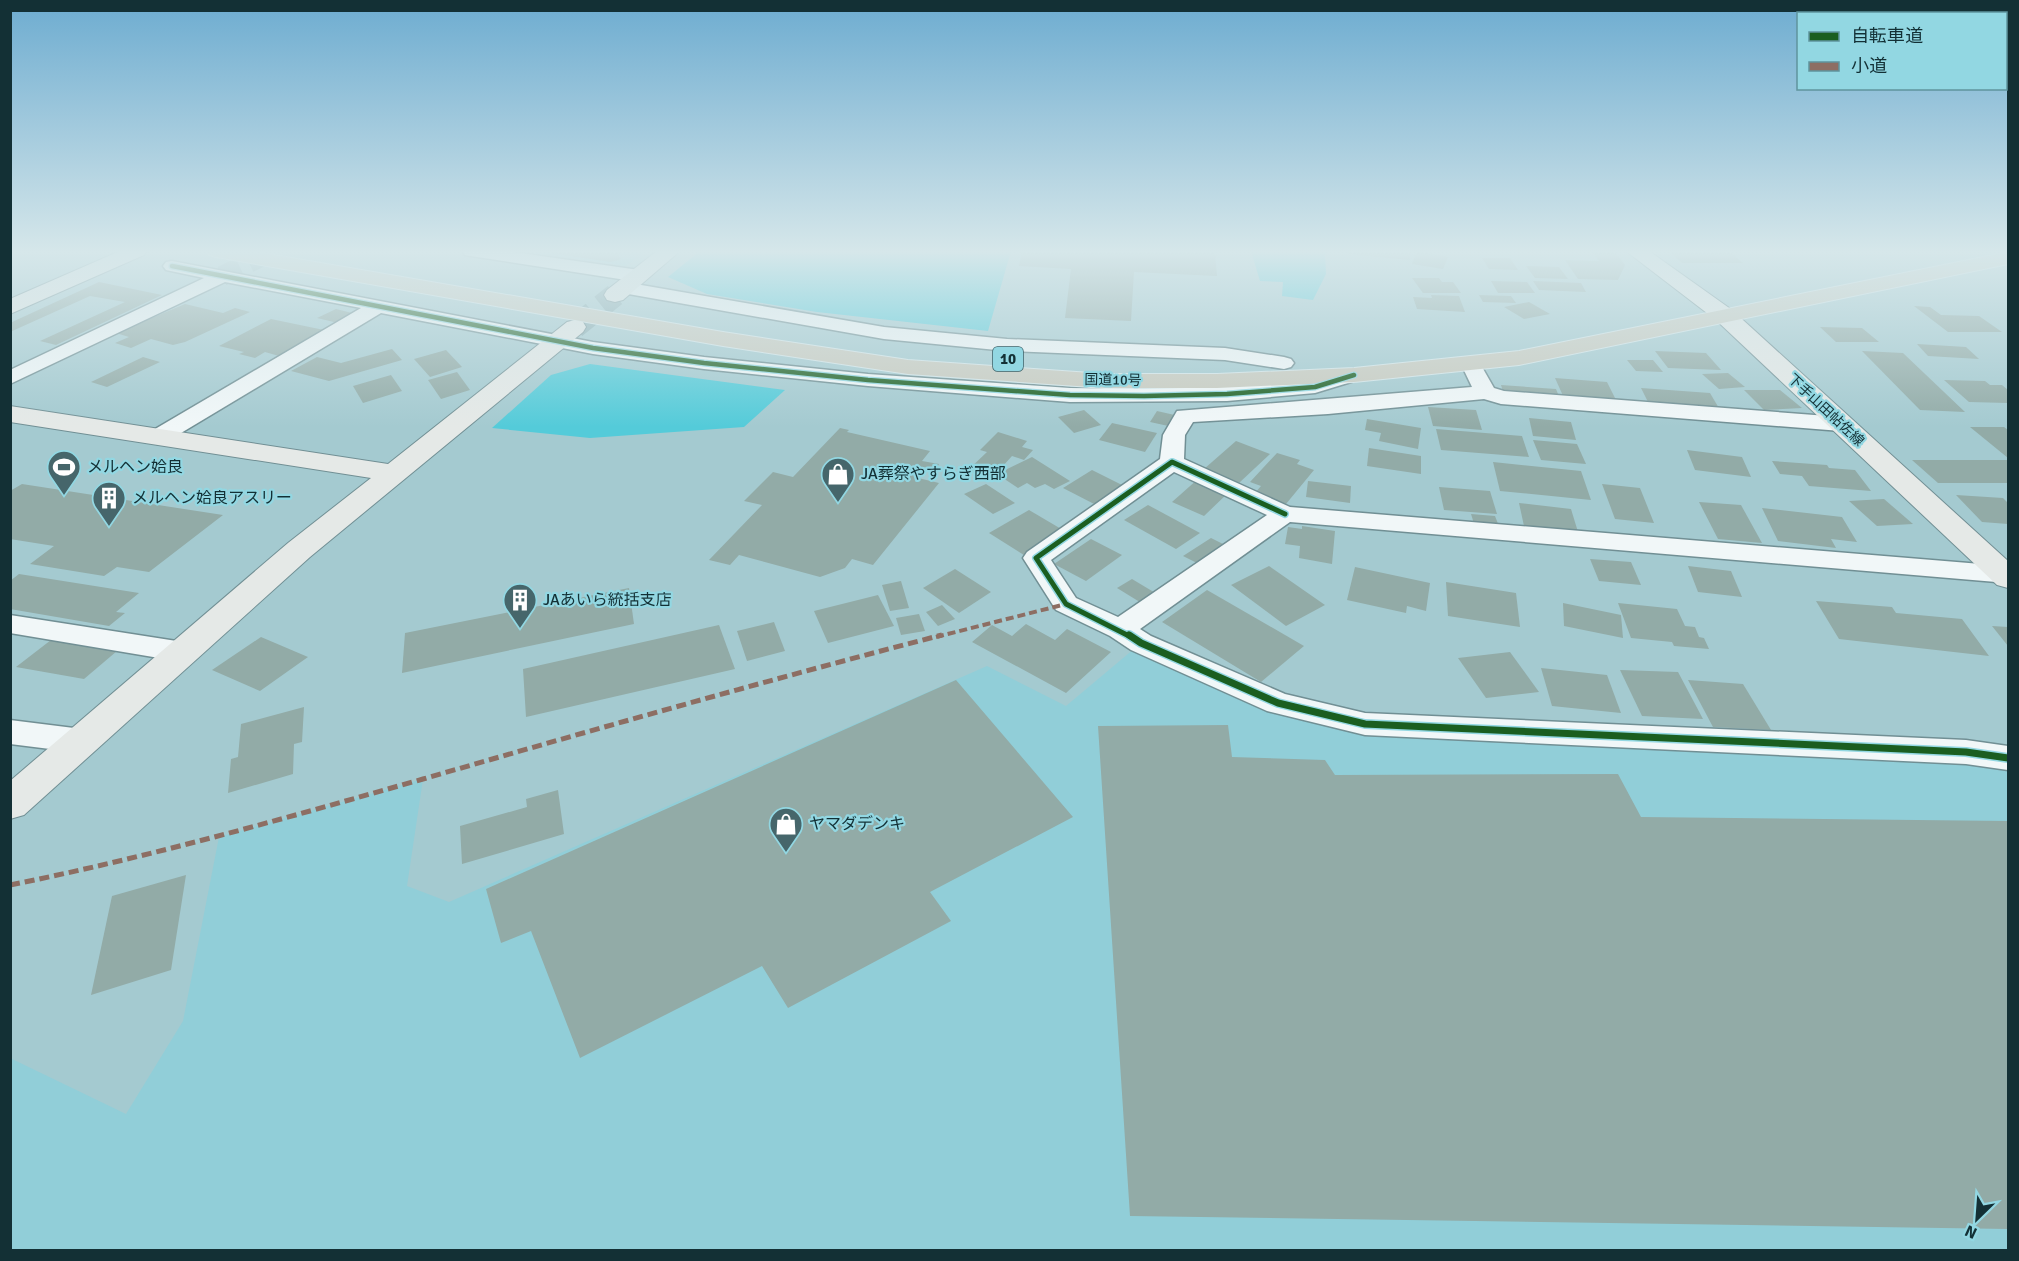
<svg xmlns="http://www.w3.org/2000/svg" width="2019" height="1261" font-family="Signika,'Noto Sans JP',sans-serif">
	<rect width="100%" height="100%" fill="#a4cad0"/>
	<g fill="#91ced8">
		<polygon points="525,251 645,251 626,266"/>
		<polygon points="1141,643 1365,724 1966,752 2008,758 2008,1250 11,1250 10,1058 126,1114 183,1021 219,837 423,779 407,886 449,902 987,666 1066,706"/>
	</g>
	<g fill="#54cbd9">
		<polygon points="700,251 1011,251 988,331 817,312 707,294 668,277"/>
		<polygon points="1251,251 1325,251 1326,274 1313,300 1282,296 1283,282 1260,281"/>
		<polygon points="590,364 785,390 744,427 590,438 492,428 551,375"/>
	</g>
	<g fill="#92aba7">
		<polygon points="538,251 623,251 618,256 621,258 619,260 610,262"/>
		<polygon points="1022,251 1215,251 1217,276 1134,272 1131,321 1065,318 1071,269 1019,266"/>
		<polygon points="1348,251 1410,251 1410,260 1348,254"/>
		<polygon points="1417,251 1448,257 1443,269 1412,264"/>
		<polygon points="1592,251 1615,252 1625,265 1618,280 1578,279 1565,260 1599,261"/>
		<polygon points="1669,251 1729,251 1743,263 1682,263"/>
		<polygon points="1482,258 1510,258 1518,270 1489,269"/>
		<polygon points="1526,266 1559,267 1568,279 1535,278"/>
		<polygon points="1412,278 1439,278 1442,282 1453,282 1461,293 1423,293"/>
		<polygon points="1491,281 1527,282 1535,293 1498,293"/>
		<polygon points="1533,281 1581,283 1586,292 1539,290"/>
		<polygon points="99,282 162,295 56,345 40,341 125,302 90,296 10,332 10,323"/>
		<polygon points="1431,295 1459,296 1465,312 1417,309 1413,297 1432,298"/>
		<polygon points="1479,295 1511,296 1516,303 1483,302"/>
		<polygon points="1529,302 1550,314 1524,319 1504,307"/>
		<polygon points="185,304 223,313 235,308 250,312 185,342 173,345 151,339 131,348 115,343 129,337 116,333"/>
		<polygon points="1914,306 1930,307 1941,315 1979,316 2002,332 1948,332"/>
		<polygon points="336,309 356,314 338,323 317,318"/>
		<polygon points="271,319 324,330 279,356 265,352 255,358 239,354 244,352 219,346"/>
		<polygon points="1820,327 1862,328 1879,342 1836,342"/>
		<polygon points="1917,344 1966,347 1979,359 1928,356"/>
		<polygon points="392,349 402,360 329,381 291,371 317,357 341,363"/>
		<polygon points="446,350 462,367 430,377 414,359"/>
		<polygon points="1655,351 1706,353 1721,370 1668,368"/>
		<polygon points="1862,351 1903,353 1965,412 1920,410"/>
		<polygon points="143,357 160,362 107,387 91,382"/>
		<polygon points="1627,360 1653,360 1663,372 1636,371"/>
		<polygon points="457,372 470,390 441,399 428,380"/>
		<polygon points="1728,373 1745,387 1719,389 1702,374"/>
		<polygon points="391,375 402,391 363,403 353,386"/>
		<polygon points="1555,378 1607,382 1617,402 1564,398"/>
		<polygon points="1944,380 1985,381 1990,385 2002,385 2008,390 2008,403 1969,402"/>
		<polygon points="1501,385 1556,389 1560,399 1504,395"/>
		<polygon points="1641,388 1710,393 1720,410 1649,404"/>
		<polygon points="1744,390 1780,390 1802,408 1764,410"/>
		<polygon points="1428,407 1476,410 1482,430 1433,426"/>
		<polygon points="1084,410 1101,425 1074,433 1058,417"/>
		<polygon points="1157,411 1179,416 1173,427 1150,422"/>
		<polygon points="1529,418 1571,422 1576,440 1533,436"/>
		<polygon points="1367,419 1421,428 1418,449 1379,441 1381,433 1365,430"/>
		<polygon points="1112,423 1157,433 1145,452 1099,440"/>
		<polygon points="1970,427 2004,427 2008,430 2008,458"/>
		<polygon points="840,428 849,430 847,432 930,451 922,461 939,464 935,470 923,467 914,477 939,483 873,565 852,559 845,568 820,577 739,555 730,565 709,560 762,505 744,501 773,472 793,477"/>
		<polygon points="1436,429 1522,436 1529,457 1441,450"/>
		<polygon points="998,432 1027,441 1022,447 1033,450 1024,460 1012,456 992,478 967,471 987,452 980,450"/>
		<polygon points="1533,440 1577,444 1586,464 1541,460"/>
		<polygon points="1236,441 1270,454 1239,483 1204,469"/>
		<polygon points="1369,448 1421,456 1421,474 1367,466"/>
		<polygon points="1687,450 1742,457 1751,477 1695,470"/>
		<polygon points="1277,453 1300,460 1297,464 1314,470 1286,504 1255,493 1261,486 1250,482"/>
		<polygon points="1032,457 1070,481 1054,489 1045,484 1035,488 1027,483 1018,488 997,474"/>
		<polygon points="1912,460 2008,460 2008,483 1938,483"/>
		<polygon points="1772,461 1827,465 1829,468 1855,470 1871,491 1809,486 1802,476 1780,474"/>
		<polygon points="1493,462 1581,471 1591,500 1500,491"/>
		<polygon points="1092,470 1126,487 1098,506 1063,488"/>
		<polygon points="1198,479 1229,492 1204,516 1172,502"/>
		<polygon points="1308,481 1351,486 1350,503 1306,497"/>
		<polygon points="22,484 223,515 149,572 117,567 104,576 30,564 54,546 10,539 10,491"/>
		<polygon points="986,484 1015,503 993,514 964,494"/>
		<polygon points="1602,484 1640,488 1654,523 1615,519"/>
		<polygon points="1439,487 1490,491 1497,514 1444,510"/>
		<polygon points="1956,495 2003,498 2008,503 2008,524 1982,522"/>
		<polygon points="1884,499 1913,524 1877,526 1849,501"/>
		<polygon points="1699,502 1741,505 1762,543 1718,539"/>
		<polygon points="1519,503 1571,509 1578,532 1524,526"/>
		<polygon points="1148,505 1200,533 1176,549 1124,520"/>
		<polygon points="1762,508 1842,517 1857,542 1831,539 1836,548 1778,541"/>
		<polygon points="1029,510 1068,533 1027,557 989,533"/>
		<polygon points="1471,514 1495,516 1500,529 1475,527"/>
		<polygon points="1302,526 1335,531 1332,564 1299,558 1300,546 1285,544 1288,527 1302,529"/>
		<polygon points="1211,538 1227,546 1199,564 1183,556"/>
		<polygon points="1091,539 1122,555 1086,581 1054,564"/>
		<polygon points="1590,559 1631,562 1641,585 1599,581"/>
		<polygon points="1269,566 1325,605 1286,626 1231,585"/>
		<polygon points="1688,566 1731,571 1742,597 1698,592"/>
		<polygon points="1355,567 1430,583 1426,611 1407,606 1406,613 1347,600"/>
		<polygon points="955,569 991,592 959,613 923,588"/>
		<polygon points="19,574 139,593 116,612 125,613 109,626 10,609 10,581"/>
		<polygon points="1132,579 1157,594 1143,604 1117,588"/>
		<polygon points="901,581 909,608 890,611 882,585"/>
		<polygon points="1446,582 1516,593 1520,627 1448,616"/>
		<polygon points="629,588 634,624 402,673 405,633"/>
		<polygon points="1207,590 1304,646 1261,682 1162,622"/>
		<polygon points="878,595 894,626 828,643 814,611"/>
		<polygon points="1816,601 1892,607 1896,613 1962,619 1989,656 1839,639"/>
		<polygon points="1563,603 1621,615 1623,638 1564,626"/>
		<polygon points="1618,603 1677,609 1685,626 1695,627 1699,637 1704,638 1709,649 1674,646 1672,642 1631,638"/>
		<polygon points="942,605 955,619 938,626 926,612"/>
		<polygon points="919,614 925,631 901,635 896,618"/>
		<polygon points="774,622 785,651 747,661 737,631"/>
		<polygon points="1026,624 1055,640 1067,629 1111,652 1066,693 972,642 992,625 1012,636"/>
		<polygon points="719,625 735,669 526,717 523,669"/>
		<polygon points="1992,626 2008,627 2008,646"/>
		<polygon points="261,637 308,657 260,691 212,670"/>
		<polygon points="51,640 117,651 84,679 16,667"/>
		<polygon points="1510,652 1539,692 1486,698 1458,658"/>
		<polygon points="1541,668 1607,675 1621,713 1552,706"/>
		<polygon points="1620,670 1678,672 1703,719 1642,716"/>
		<polygon points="956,680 1073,817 930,892 951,921 788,1008 762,966 580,1058 531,931 501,943 486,889"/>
		<polygon points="1688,680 1743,684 1771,730 1713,727"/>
		<polygon points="304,707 302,742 294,744 293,774 228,793 231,759 238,757 241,724"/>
		<polygon points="1228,725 1232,757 1325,760 1335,775 1618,774 1641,817 2008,821 2008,1229 1130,1216 1098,726"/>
		<polygon points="558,790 564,834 462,864 460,826 527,807 526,799"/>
		<polygon points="186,875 171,970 91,995 112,896"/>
	</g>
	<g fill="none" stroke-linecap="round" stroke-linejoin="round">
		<polyline stroke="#87abb1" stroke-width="20" stroke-dasharray="20 10" stroke-linecap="butt" points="222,276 273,251"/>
		<polyline stroke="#87abb1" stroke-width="23" stroke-dasharray="23 11" stroke-linecap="butt" points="575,327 615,295"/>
		<defs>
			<g id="street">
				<polygon points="462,251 506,251 639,270 645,272 648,276 645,280 639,282 471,256 465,255"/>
				<polygon points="172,261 593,342 704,357 868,374 1070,388 1144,389 1227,387 1313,381 1354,369 1361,371 1365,375 1361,379 1315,393 1227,401 1070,402 868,386 704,369 593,354 381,313 166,442 158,444 150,442 147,437 150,432 361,308 225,282 10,384 10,370 204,278 166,270 163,266 166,262"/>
				<polygon points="624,282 884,327 1007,339 1225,348 1284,357 1291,359 1294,363 1291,367 1284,369 1225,360 1007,351 884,339 617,292 615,288 617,284"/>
				<path d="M1471 358 1478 360 1494 388 1504 391 1841 417 1849 419 1852 424 1849 429 1841 431 1501 404 1484 399 1328 414 1193 422 1185 435 1184 459 1290 507 2005 566 2008 567V583L1290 522 1140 629 1151 636 1285 694 1365 713 1966 740 2008 746V770L1966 764 1365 735 1267 711 1131 650 1110 636 1056 610 1023 558 1027 552 1160 459 1163 435 1177 411 1472 387 1461 364 1464 360ZM1174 472 1267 515 1118 617 1076 598 1051 560Z"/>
				<polygon points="10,615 183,642 193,645 198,652 193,659 183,662 10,633"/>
				<polygon points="10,720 82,729 93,733 98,741 93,749 82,753 10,744"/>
			</g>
			<g id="secondary">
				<polygon points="120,251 147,251 144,255 10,314 10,299"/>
				<polygon points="657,251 680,251 623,300 615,302 607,300 604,295 607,290"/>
				<polygon points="1626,251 1649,251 1732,310 2008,561 2008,588 1997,585 1716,320"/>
				<polygon points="575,320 583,322 586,327 583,332 310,557 24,815 10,819 10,781 288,543 371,478 10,422 10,406 388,464 567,322"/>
			</g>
			<polygon id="highway" points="206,251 251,251 723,332 908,360 1105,374 1217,374 1354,368 1519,351 2008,252 2008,264 1519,365 1354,382 1217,388 1105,388 908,374 723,346 216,257 209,255"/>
		</defs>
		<use href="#street" stroke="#718f94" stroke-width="3"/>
		<use href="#secondary" stroke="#718f94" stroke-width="2"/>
		<use href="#highway" stroke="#d6e7ea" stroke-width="2"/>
		<use href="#street" fill="#f1f7f8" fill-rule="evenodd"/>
		<use href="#secondary" fill="#e5e9e7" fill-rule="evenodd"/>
		<use href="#highway" fill="#c9cbc0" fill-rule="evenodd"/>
		<polyline stroke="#8d6e63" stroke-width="4" stroke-dasharray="8 4" stroke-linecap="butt" points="936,637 1066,604"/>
		<path stroke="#8d6e63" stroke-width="5" stroke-dasharray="10 5" stroke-linecap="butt" d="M10 885C150 857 286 818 423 779 596 729 768 680 942 635"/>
		<defs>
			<polyline id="cycleway-far2" points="172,266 593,348 704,363 868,380 1070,395 1144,396 1227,394 1315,387 1354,375"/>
			<polyline id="cycleway-far1" points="1131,637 1066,604 1036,558 1172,462 1285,514"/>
			<polyline id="cycleway" points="1129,635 1141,643 1278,703 1365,724 1966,752 2008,758"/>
		</defs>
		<use href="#cycleway-far2" stroke="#92d7e2" stroke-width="7"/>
		<use href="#cycleway-far1" stroke="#92d7e2" stroke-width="8"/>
		<use href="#cycleway" stroke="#92d7e2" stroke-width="10"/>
		<use href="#cycleway-far2" stroke="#1b5e20" stroke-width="4.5"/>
		<use href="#cycleway-far1" stroke="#1b5e20" stroke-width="5"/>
		<use href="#cycleway" stroke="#1b5e20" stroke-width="7"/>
	</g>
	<linearGradient id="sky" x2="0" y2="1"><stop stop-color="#6dacd0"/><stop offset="0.59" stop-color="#d6e7ea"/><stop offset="1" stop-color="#d6e7ea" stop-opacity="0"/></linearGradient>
	<rect width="2019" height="427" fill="url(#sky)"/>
	<defs>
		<symbol id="stadium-pin" viewBox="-11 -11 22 30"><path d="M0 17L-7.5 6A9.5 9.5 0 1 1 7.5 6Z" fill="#46666b" stroke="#92d7e2"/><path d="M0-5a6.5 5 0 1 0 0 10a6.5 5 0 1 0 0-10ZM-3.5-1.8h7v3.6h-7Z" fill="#fff"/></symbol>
		<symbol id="shop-pin" viewBox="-11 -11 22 30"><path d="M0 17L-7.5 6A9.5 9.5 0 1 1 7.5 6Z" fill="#46666b" stroke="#92d7e2"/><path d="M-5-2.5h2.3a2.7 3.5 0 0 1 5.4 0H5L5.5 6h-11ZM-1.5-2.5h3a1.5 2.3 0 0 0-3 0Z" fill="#fff"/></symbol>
		<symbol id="building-pin" viewBox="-11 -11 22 30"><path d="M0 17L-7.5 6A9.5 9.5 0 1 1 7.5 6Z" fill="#46666b" stroke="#92d7e2"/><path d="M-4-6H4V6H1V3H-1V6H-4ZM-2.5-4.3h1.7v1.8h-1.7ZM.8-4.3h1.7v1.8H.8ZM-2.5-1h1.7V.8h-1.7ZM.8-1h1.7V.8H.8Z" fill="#fff"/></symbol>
	</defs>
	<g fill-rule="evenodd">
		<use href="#stadium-pin" x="45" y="448" width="38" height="52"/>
		<use href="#shop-pin" x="819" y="455" width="38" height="52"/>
		<use href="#building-pin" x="90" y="479" width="38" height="52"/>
		<use href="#building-pin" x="501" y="581" width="38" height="52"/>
		<use href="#shop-pin" x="767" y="805" width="38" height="52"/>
	</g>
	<g text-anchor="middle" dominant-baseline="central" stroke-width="4.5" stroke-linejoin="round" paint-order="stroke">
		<g font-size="14" fill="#133035" stroke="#92d7e2">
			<text transform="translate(1113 380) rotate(1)">国道10号</text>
			<text transform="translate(1826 410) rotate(43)">下手山田帖佐線</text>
		</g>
		<rect fill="#92d7e2" stroke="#396269" stroke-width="1.5" x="993" y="347" width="30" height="24" rx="4.5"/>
		<g font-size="15" font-weight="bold" fill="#133035">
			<text x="1008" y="359">10</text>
		</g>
		<g font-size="16" fill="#133035" stroke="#92d7e2" text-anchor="start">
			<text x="87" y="467">メルヘン姶良</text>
			<text x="861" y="474">JA葬祭やすらぎ西部</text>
			<text x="132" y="498">メルヘン姶良アスリー</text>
			<text x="543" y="600">JAあいら統括支店</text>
			<text x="809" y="824">ヤマダデンキ</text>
		</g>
	</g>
	<rect width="2019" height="1261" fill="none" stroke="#133035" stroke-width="24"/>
	<rect x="1797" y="12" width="210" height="78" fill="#92d7e2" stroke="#5f949d" stroke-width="1.5"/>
	<rect x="1809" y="32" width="30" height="9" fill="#1b5e20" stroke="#5f949d" stroke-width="1.5"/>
	<text x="1851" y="42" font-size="18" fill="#133035">自転車道</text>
	<rect x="1809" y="62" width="30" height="9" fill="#8d6e63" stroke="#5f949d" stroke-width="1.5"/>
	<text x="1851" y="72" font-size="18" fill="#133035">小道</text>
	<g transform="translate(1977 1219) rotate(205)" stroke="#92d7e2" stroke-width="4.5" paint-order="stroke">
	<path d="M0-4.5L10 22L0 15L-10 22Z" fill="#133035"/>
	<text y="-9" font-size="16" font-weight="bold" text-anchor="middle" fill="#133035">N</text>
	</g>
</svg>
